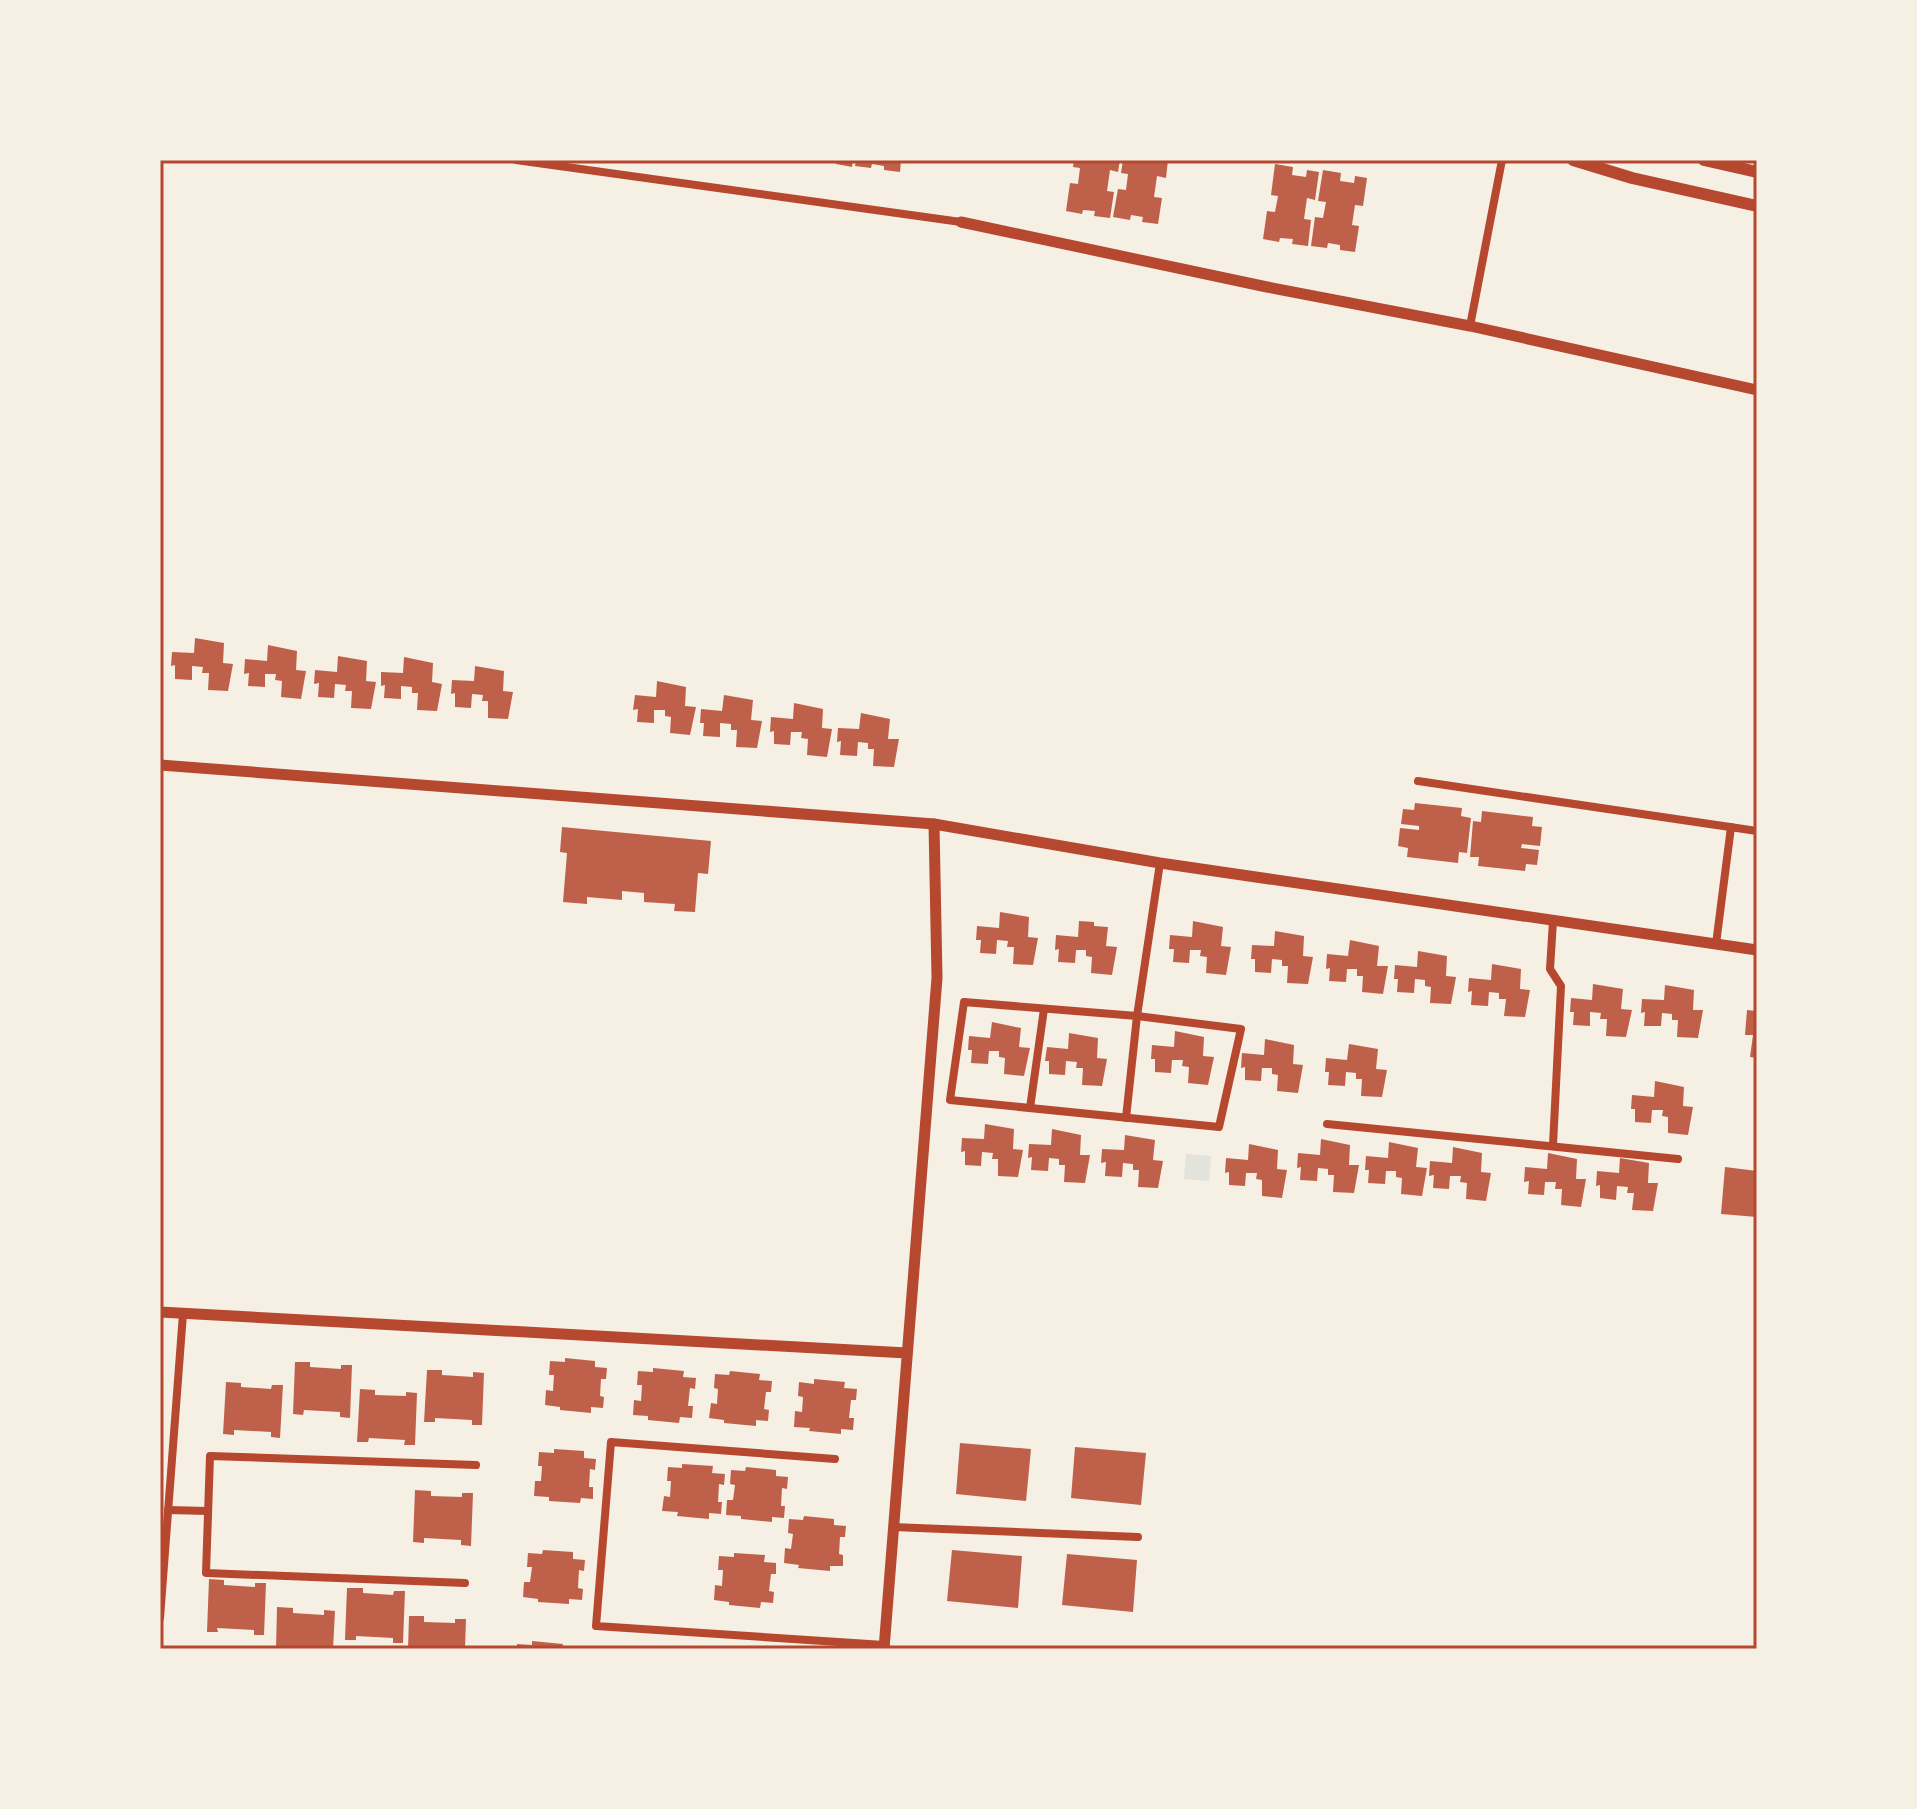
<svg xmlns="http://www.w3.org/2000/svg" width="1917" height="1809" font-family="Figtree,sans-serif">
	<rect width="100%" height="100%" fill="#f6efe4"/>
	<polygon fill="#e2e4dc" points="1186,1154 1211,1156 1209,1181 1184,1179"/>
	<g fill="#bf614a">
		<polygon points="837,160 853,160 852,167 836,164"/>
		<polygon points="856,160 901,160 900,172 884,170 884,166 872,164 871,168 855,166"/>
		<polygon points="1074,160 1120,160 1118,172 1110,170 1107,191 1114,192 1110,218 1094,216 1095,211 1083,210 1082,214 1066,211 1070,183 1078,184 1080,168 1073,167"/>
		<polygon points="1123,160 1168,160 1166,178 1157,176 1154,197 1162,198 1158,224 1142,222 1143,217 1131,215 1130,220 1113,217 1118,189 1126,190 1128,174 1121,173"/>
		<polygon points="1275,164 1293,167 1292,175 1306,177 1307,170 1319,172 1315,200 1307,198 1304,219 1311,220 1308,246 1292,244 1293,239 1280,238 1279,242 1263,239 1267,211 1275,212 1278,196 1271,195"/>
		<polygon points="1323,170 1341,173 1340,181 1354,183 1355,176 1367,178 1363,206 1355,205 1352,225 1359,226 1355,252 1340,250 1340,245 1328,243 1327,248 1311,246 1315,217 1323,218 1326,202 1318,201"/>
		<polygon points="195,638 224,643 223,663 233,664 228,691 208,690 209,673 202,673 203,667 192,666 192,680 175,679 175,665 171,666 172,652 194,653"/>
		<polygon points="268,645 297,651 296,670 306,671 301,699 281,697 282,681 275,680 276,674 265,674 265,687 248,686 249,673 244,674 245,659 267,661"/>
		<polygon points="338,656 367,661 366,681 376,682 371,709 351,708 352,691 345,691 346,685 335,684 334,698 318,697 319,683 314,684 315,670 337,672"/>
		<polygon points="404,657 433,663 432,682 442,684 437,711 417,710 418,693 412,693 412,687 401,686 401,699 384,698 385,685 381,686 381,672 403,673"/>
		<polygon points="475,666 504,671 503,691 513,692 508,719 488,718 488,701 482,701 483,695 472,694 471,708 455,707 455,693 451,694 452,680 474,681"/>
		<polygon points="657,681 686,687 685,706 696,707 690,735 670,733 671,717 665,716 665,710 654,710 654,723 637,722 638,709 633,710 635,695 656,697"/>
		<polygon points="724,695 753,700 751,720 762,721 757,748 736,747 737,730 731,730 731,724 720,723 720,737 703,736 704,723 700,723 701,709 722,711"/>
		<polygon points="794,703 823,709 822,728 832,729 827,757 807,755 808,739 801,738 802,732 791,732 790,745 774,744 774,731 770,732 771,717 793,719"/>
		<polygon points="861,713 890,719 888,739 899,739 894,767 873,766 874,749 868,749 868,743 858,742 857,756 840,755 841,741 837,742 838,728 859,729"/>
		<polygon points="1415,803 1462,808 1461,816 1471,818 1467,853 1459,852 1458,863 1407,857 1408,848 1398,846 1400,828 1419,830 1419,826 1401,824 1403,809 1414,810"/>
		<polygon points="1482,811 1533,817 1532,826 1542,827 1540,846 1522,844 1521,848 1539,850 1537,865 1526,864 1525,871 1478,866 1479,857 1470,857 1473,821 1481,822"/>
		<polygon points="562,827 711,841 708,874 698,873 695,912 674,911 675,904 644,902 644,893 622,891 622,900 587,897 587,904 563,902 567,853 560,852"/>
		<polygon points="1000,912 1029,917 1028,937 1038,938 1033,965 1013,964 1014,947 1007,947 1008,941 997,940 996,954 980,953 981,940 976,940 977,926 999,928"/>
		<polygon points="1079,921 1094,922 1094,926 1108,927 1106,946 1117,947 1112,975 1091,973 1092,957 1086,956 1086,950 1076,950 1075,963 1058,962 1059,949 1055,950 1056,935 1078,937"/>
		<polygon points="1193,921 1223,927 1221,946 1231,947 1226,975 1206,973 1207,957 1200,956 1201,950 1190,950 1189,963 1173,962 1174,949 1169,949 1170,935 1192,937"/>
		<polygon points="1275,931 1304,936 1303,956 1313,957 1308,984 1287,983 1288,966 1282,966 1282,960 1272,959 1271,973 1255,972 1255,959 1251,959 1252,945 1274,946"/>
		<polygon points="1350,940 1379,946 1377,966 1388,966 1383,994 1362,992 1363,976 1357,976 1357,969 1347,969 1346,982 1329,981 1330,968 1326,969 1327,954 1348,956"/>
		<polygon points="1418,951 1447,956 1446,976 1456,977 1451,1004 1430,1003 1431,987 1425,986 1425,980 1415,979 1414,993 1397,992 1398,979 1394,979 1395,965 1417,967"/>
		<polygon points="1492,964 1521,969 1520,989 1530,990 1525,1017 1504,1016 1506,999 1499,999 1499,993 1489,992 1488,1006 1471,1005 1472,991 1468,992 1469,978 1491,980"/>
		<polygon points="1593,984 1623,989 1621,1009 1632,1010 1626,1037 1606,1036 1607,1019 1600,1019 1601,1013 1590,1012 1590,1026 1573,1025 1574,1012 1570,1012 1571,998 1592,1000"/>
		<polygon points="1665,985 1694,990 1693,1010 1703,1010 1698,1038 1677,1037 1678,1020 1672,1020 1672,1014 1662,1013 1661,1026 1644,1026 1645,1012 1641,1013 1642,999 1664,1000"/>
		<polygon points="1747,1010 1757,1011 1757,1058 1750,1057 1753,1035 1745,1035"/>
		<polygon points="992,1022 1021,1028 1019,1047 1030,1048 1024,1076 1004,1074 1005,1058 999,1057 999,1051 989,1051 988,1064 971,1063 972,1050 968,1050 969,1036 990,1038"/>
		<polygon points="1175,1031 1204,1037 1203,1056 1214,1057 1208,1085 1188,1083 1189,1067 1182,1066 1183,1060 1172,1060 1171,1073 1155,1072 1155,1059 1151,1059 1152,1045 1174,1047"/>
		<polygon points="1069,1033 1098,1038 1097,1058 1107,1059 1102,1086 1082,1085 1083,1068 1076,1068 1077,1062 1066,1061 1065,1075 1049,1074 1049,1061 1045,1061 1047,1047 1068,1049"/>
		<polygon points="1265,1039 1294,1045 1293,1064 1303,1065 1298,1093 1277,1091 1278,1075 1272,1074 1272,1068 1262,1068 1261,1081 1245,1080 1245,1067 1241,1068 1242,1053 1264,1055"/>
		<polygon points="1349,1044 1378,1049 1376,1069 1387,1070 1382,1097 1361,1096 1362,1079 1356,1079 1356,1073 1346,1072 1345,1086 1328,1085 1329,1072 1325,1072 1326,1058 1347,1060"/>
		<polygon points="1655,1081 1684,1087 1683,1106 1693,1107 1688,1135 1668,1133 1668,1117 1662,1116 1663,1110 1652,1110 1651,1123 1635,1122 1635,1109 1631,1109 1632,1095 1654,1097"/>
		<polygon points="985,1124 1014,1129 1013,1149 1023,1150 1018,1177 998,1176 998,1159 992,1159 993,1153 982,1152 981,1166 965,1165 965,1151 961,1152 962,1138 984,1139"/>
		<polygon points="1052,1129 1081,1135 1080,1155 1090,1155 1085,1183 1064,1182 1065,1165 1059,1165 1059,1159 1049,1158 1048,1171 1031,1170 1032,1157 1028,1158 1029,1144 1051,1145"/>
		<polygon points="1125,1135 1155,1140 1153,1160 1163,1161 1158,1188 1138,1187 1139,1170 1133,1170 1133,1164 1123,1163 1122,1177 1105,1176 1106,1162 1101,1163 1102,1149 1124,1150"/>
		<polygon points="1321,1139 1350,1145 1349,1165 1359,1165 1354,1193 1333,1192 1334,1175 1328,1175 1328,1169 1318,1168 1317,1181 1300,1180 1301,1167 1297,1168 1298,1153 1320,1155"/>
		<polygon points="1389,1142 1418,1148 1416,1167 1427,1168 1422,1196 1401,1194 1402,1178 1396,1177 1396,1171 1386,1171 1385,1184 1368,1183 1369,1170 1365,1170 1366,1156 1388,1158"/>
		<polygon points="1249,1144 1278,1150 1277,1169 1287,1170 1282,1198 1262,1196 1262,1180 1256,1179 1257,1173 1246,1173 1245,1186 1229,1185 1229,1172 1225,1173 1226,1158 1248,1160"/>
		<polygon points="1453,1147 1482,1153 1481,1172 1491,1173 1486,1201 1466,1199 1467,1183 1460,1182 1461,1176 1450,1176 1449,1189 1433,1188 1434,1175 1429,1176 1430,1161 1452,1163"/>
		<polygon points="1548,1153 1577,1159 1576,1179 1586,1179 1581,1207 1561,1205 1562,1189 1555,1189 1556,1182 1545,1182 1544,1195 1528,1194 1529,1181 1524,1182 1525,1167 1547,1169"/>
		<polygon points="1620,1158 1649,1163 1648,1183 1658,1183 1653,1211 1632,1210 1634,1193 1627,1193 1628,1187 1617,1186 1616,1200 1600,1198 1600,1185 1596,1186 1597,1171 1619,1173"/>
		<polygon points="1725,1167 1757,1171 1757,1217 1721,1214"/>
		<polygon points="565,1358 595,1361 595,1367 607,1368 606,1379 601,1379 600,1396 604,1397 603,1408 591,1407 591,1413 560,1410 560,1407 545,1405 546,1390 553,1391 554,1375 549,1375 550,1361 565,1362"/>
		<polygon points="295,1362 310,1362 310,1367 341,1369 341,1365 352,1365 350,1418 340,1417 340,1412 304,1410 303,1415 293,1414"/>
		<polygon points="653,1368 684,1371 683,1377 696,1378 695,1389 690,1388 688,1406 693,1406 692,1418 680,1417 679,1423 648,1420 648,1416 633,1415 634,1400 641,1401 642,1385 637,1385 638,1371 653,1372"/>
		<polygon points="427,1370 442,1370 442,1375 473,1377 473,1372 484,1373 482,1425 472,1425 472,1420 435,1418 435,1422 424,1422"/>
		<polygon points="730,1371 760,1374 759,1380 772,1381 771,1392 766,1392 764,1409 769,1410 768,1421 756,1420 756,1426 724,1423 724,1420 709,1418 711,1403 717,1404 718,1389 714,1388 715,1374 729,1375"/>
		<polygon points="814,1379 845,1382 844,1388 857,1389 856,1400 851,1400 849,1418 854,1418 853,1430 841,1429 841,1434 809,1431 810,1428 794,1427 795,1411 802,1412 803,1397 798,1396 799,1382 814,1384"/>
		<polygon points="226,1382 241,1383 241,1387 271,1389 272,1385 283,1385 280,1438 271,1437 271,1432 234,1430 234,1435 223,1434"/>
		<polygon points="360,1389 375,1390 375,1395 406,1396 406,1392 417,1393 415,1445 404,1445 405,1440 369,1438 368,1442 357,1442"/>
		<polygon points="960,1443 1031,1449 1026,1501 956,1494"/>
		<polygon points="1075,1447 1146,1453 1141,1505 1071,1498"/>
		<polygon points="554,1449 584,1451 584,1458 596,1459 595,1470 590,1469 589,1487 593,1487 593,1499 581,1498 580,1503 549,1501 549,1497 534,1496 535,1481 541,1481 542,1466 538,1466 539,1452 554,1453"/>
		<polygon points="682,1464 713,1466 712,1473 725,1474 724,1485 719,1484 718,1502 722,1502 721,1514 709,1513 709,1519 677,1516 678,1512 662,1511 664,1496 670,1497 671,1481 667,1481 668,1467 682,1468"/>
		<polygon points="746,1467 776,1470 776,1476 788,1477 787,1489 782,1488 781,1506 785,1506 784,1518 772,1517 772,1522 741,1519 741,1516 726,1515 727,1500 733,1500 735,1485 730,1484 731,1470 745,1471"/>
		<polygon points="415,1490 431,1491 431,1496 462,1497 462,1493 473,1493 471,1546 461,1545 461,1540 424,1538 424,1543 413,1542"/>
		<polygon points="804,1516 834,1519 834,1525 846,1526 845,1537 840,1537 839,1554 843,1555 843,1566 830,1566 830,1571 798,1568 799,1565 784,1563 785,1548 791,1549 793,1534 788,1533 789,1519 803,1520"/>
		<polygon points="543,1550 573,1552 573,1559 585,1560 584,1571 579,1570 578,1588 583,1589 582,1600 569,1599 569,1604 538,1602 538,1599 523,1597 524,1582 530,1582 532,1567 527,1567 528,1553 542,1554"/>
		<polygon points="952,1550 1022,1556 1018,1608 947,1601"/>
		<polygon points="734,1553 765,1555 764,1562 776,1563 776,1574 771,1574 769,1591 774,1592 773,1603 761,1602 760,1608 729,1605 729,1602 714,1600 715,1585 722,1586 723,1570 718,1570 719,1556 734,1557"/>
		<polygon points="1067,1554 1137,1560 1133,1612 1062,1605"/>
		<polygon points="209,1579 224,1580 224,1585 255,1587 255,1583 266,1583 264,1635 254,1635 254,1630 217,1628 218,1632 207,1632"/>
		<polygon points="347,1588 363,1588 363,1593 393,1595 394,1591 405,1591 403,1643 393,1643 393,1638 356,1636 356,1640 345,1640"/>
		<polygon points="277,1607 293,1608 293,1613 324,1615 324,1610 335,1611 333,1649 276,1649"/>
		<polygon points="409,1616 424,1616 424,1622 455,1623 455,1619 466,1619 465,1649 408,1649"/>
		<polygon points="532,1641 563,1644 562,1649 517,1649 517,1644 532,1645"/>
	</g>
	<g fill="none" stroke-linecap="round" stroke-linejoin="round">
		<g stroke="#b5482f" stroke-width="8">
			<polyline points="516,160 961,222"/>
			<polyline points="1470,326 1502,160"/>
			<polyline points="1418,781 1757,831"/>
			<polyline points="1716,944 1731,827"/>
			<polygon points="964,1002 1137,1016 1241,1029 1219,1127 950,1100"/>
			<polyline points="1030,1108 1044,1009"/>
			<polyline points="1126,1118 1137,1016 1160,863"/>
			<polyline points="1327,1124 1678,1159"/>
			<polyline points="1553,1145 1561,986 1550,969 1553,921"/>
			<polyline points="835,1459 611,1442 596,1626 884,1645"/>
			<polyline points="168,1510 208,1511"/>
			<polyline points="893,1527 1138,1537"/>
			<polyline points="465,1583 206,1573 210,1456 476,1465"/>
			<polyline points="160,1618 183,1314"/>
		</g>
		<g stroke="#b5482f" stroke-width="11">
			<polyline points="961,222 1267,287 1470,326 1757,390"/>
			<polyline points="160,765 934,824 1160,863 1757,950"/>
			<polyline points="160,1312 907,1353"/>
			<polyline points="884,1649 937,978 934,824"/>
		</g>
		<g stroke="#b5482f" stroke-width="12">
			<polyline points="1573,160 1632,178 1757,206"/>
			<polyline points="1704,160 1757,172"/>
		</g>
	</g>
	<rect width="1917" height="1809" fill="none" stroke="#f6efe4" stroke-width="324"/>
	<rect x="162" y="162" width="1593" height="1485" fill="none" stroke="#b5482f" stroke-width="3"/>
</svg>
